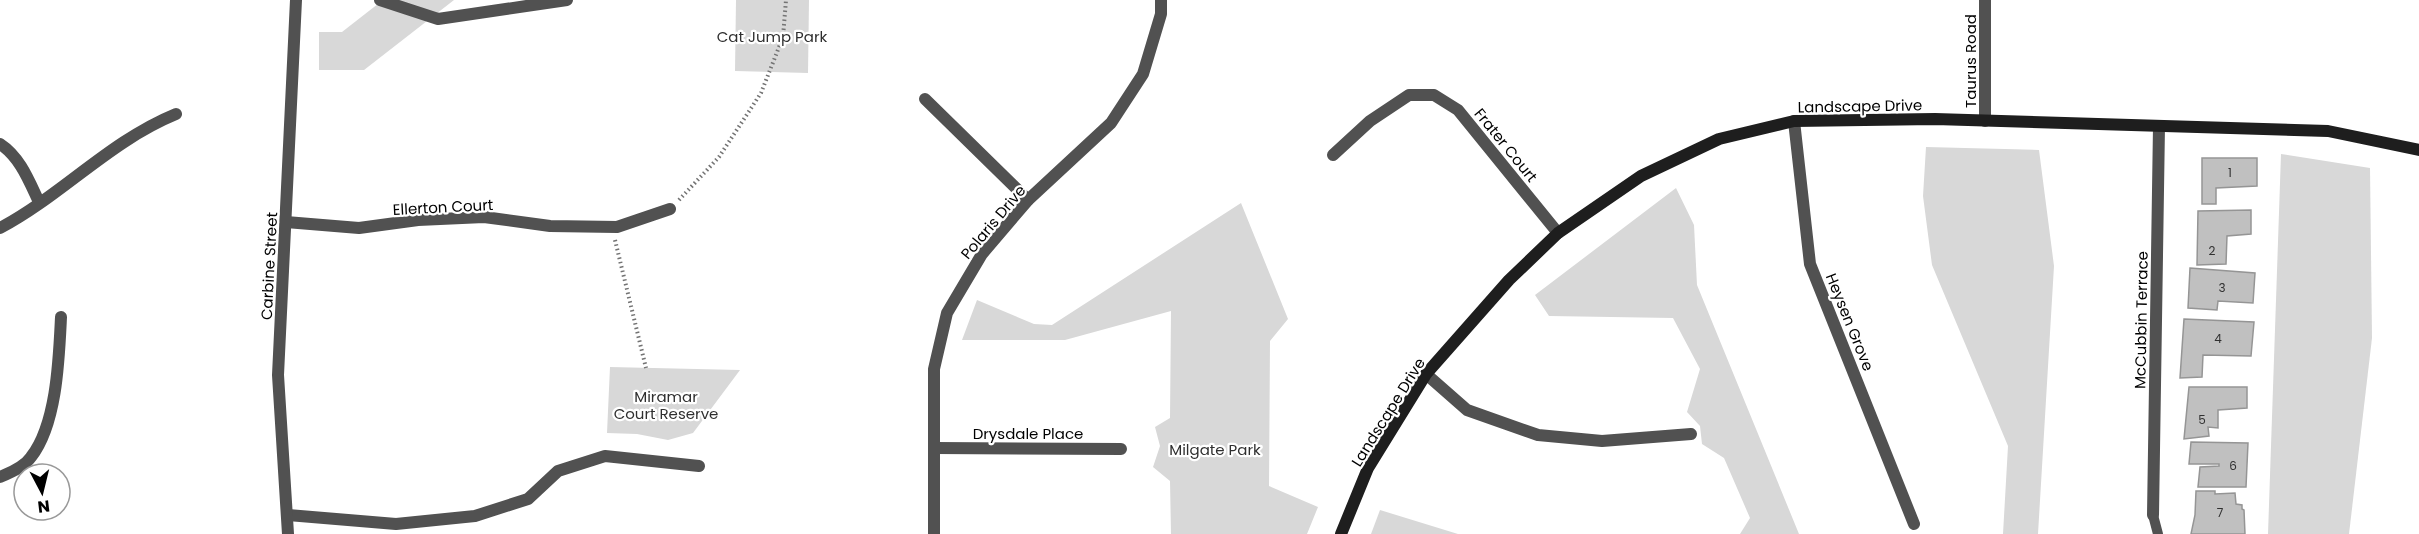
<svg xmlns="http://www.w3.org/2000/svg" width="2419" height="534" font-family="Poppins,sans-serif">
	<rect width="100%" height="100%" fill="#fff"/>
	<g fill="#d8d8d8">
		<polygon points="383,0 454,0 364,70 319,70 319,32 342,32"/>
		<polygon points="736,0 809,0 808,73 735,71"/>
		<polygon points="1926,147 2039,150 2054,266 2038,534 2003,534 2008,446 1932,265 1923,196"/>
		<polygon points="2281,154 2370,168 2372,338 2349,534 2268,534"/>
		<polygon points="1676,188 1694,225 1697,285 1799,534 1740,534 1750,518 1724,458 1702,444 1700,426 1687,412 1700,369 1673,318 1549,316 1535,295"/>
		<polygon points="1241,203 1288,319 1270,341 1269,486 1318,507 1307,534 1171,534 1170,481 1153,467 1160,446 1155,427 1170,418 1171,311 1065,340 962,340 977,300 1034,324 1052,325"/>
		<polygon points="610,367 740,370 693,433 668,440 637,434 607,433"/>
		<polygon points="1380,510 1458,534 1371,534"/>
	</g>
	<g fill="#c0c0c0" stroke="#959595" stroke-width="1.5">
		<polygon points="2202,158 2257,158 2257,186 2216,188 2216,204 2202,204"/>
		<polygon points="2251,210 2251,234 2227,236 2226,264 2197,265 2198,211"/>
		<polygon points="2190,268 2255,273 2253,303 2218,301 2217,310 2188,308"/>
		<polygon points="2184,319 2254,322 2251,356 2203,355 2202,377 2180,378"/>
		<polygon points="2189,387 2247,387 2247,408 2218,410 2218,428 2208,427 2209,436 2184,439"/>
		<polygon points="2191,442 2248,443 2246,487 2198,487 2200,467 2219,466 2219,464 2189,464"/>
		<polygon points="2196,491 2215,491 2215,494 2235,493 2236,504 2242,505 2242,509 2244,510 2245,534 2191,534 2195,515"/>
	</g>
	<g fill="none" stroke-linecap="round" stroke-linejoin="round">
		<g stroke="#737373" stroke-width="4" stroke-dasharray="1.5 3" stroke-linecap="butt">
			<polyline points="679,200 719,157 761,93 783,37 786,0"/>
			<polyline points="615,240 646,368"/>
		</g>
		<polyline stroke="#515151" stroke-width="10" points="2153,515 2158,534"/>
		<g stroke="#515151" stroke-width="12">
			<polyline points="380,0 438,19 567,0"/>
			<polyline points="1985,0 1985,121"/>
			<polyline points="925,99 1028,200"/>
			<polyline points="1794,121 1810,264 1914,524"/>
			<path d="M0 144C20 157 29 181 39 202"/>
			<polyline points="1333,155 1370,121 1409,95 1434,95 1458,110 1558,233"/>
			<polyline points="286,222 359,228 418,220 484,217 550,226 617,227 670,209"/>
			<path d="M0 228C62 195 110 141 176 114"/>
			<polyline points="1426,374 1467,410 1538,435 1602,441 1691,434"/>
			<polyline points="935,448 1121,449"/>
			<path d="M0 477C10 473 25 466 31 457 57 424 59 358 61 317"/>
			<polyline points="288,515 396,524 475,516 528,499 558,471 605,456 699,466"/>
			<polyline points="2153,515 2159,126"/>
			<polyline points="288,534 278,375 296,0"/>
			<polyline points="934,534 934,369 947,313 982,254 1028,200 1111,123 1143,74 1161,14 1161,0"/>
		</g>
		<polyline stroke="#1e1e1e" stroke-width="12" points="1341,534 1368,468 1426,374 1509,280 1558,233 1641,176 1719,139 1794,121 1935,119 2328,131 2419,150"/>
	</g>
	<g text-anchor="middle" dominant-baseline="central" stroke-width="4.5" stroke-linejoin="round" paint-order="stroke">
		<g font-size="12" fill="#303030">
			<text x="2230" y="172">1</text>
			<text x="2212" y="250">2</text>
			<text x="2222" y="287">3</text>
			<text x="2218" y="338">4</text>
			<text x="2202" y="419">5</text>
			<text x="2233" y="465">6</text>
			<text x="2220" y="512">7</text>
		</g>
		<g font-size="15" fill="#2f2f2f" stroke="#fff">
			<text x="772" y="36">Cat Jump Park</text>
			<text x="666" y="396">Miramar<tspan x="666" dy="17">Court Reserve</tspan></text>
			<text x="1215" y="449">Milgate Park</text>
		</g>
		<g font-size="15" fill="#000" stroke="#fff">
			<text transform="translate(1970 61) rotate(-90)">Taurus Road</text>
			<text transform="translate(1860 106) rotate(-1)">Landscape Drive</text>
			<text transform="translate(1506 145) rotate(51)">Frater Court</text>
			<text transform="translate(443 207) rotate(-3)">Ellerton Court</text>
			<text transform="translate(993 222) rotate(-50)">Polaris Drive</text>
			<text transform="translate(269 266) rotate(-87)">Carbine Street</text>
			<text transform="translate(2141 320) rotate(-89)">McCubbin Terrace</text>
			<text transform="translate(1850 322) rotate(68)">Heysen Grove</text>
			<text transform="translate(1388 412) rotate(-58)">Landscape Drive</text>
			<text x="1028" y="433">Drysdale Place</text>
		</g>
	</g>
	<g transform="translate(42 492) rotate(173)"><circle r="28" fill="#ffffff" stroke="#999999" stroke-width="1.5"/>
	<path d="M0-4.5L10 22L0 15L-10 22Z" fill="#000000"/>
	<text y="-9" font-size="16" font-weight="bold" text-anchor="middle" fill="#000000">N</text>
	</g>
</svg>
